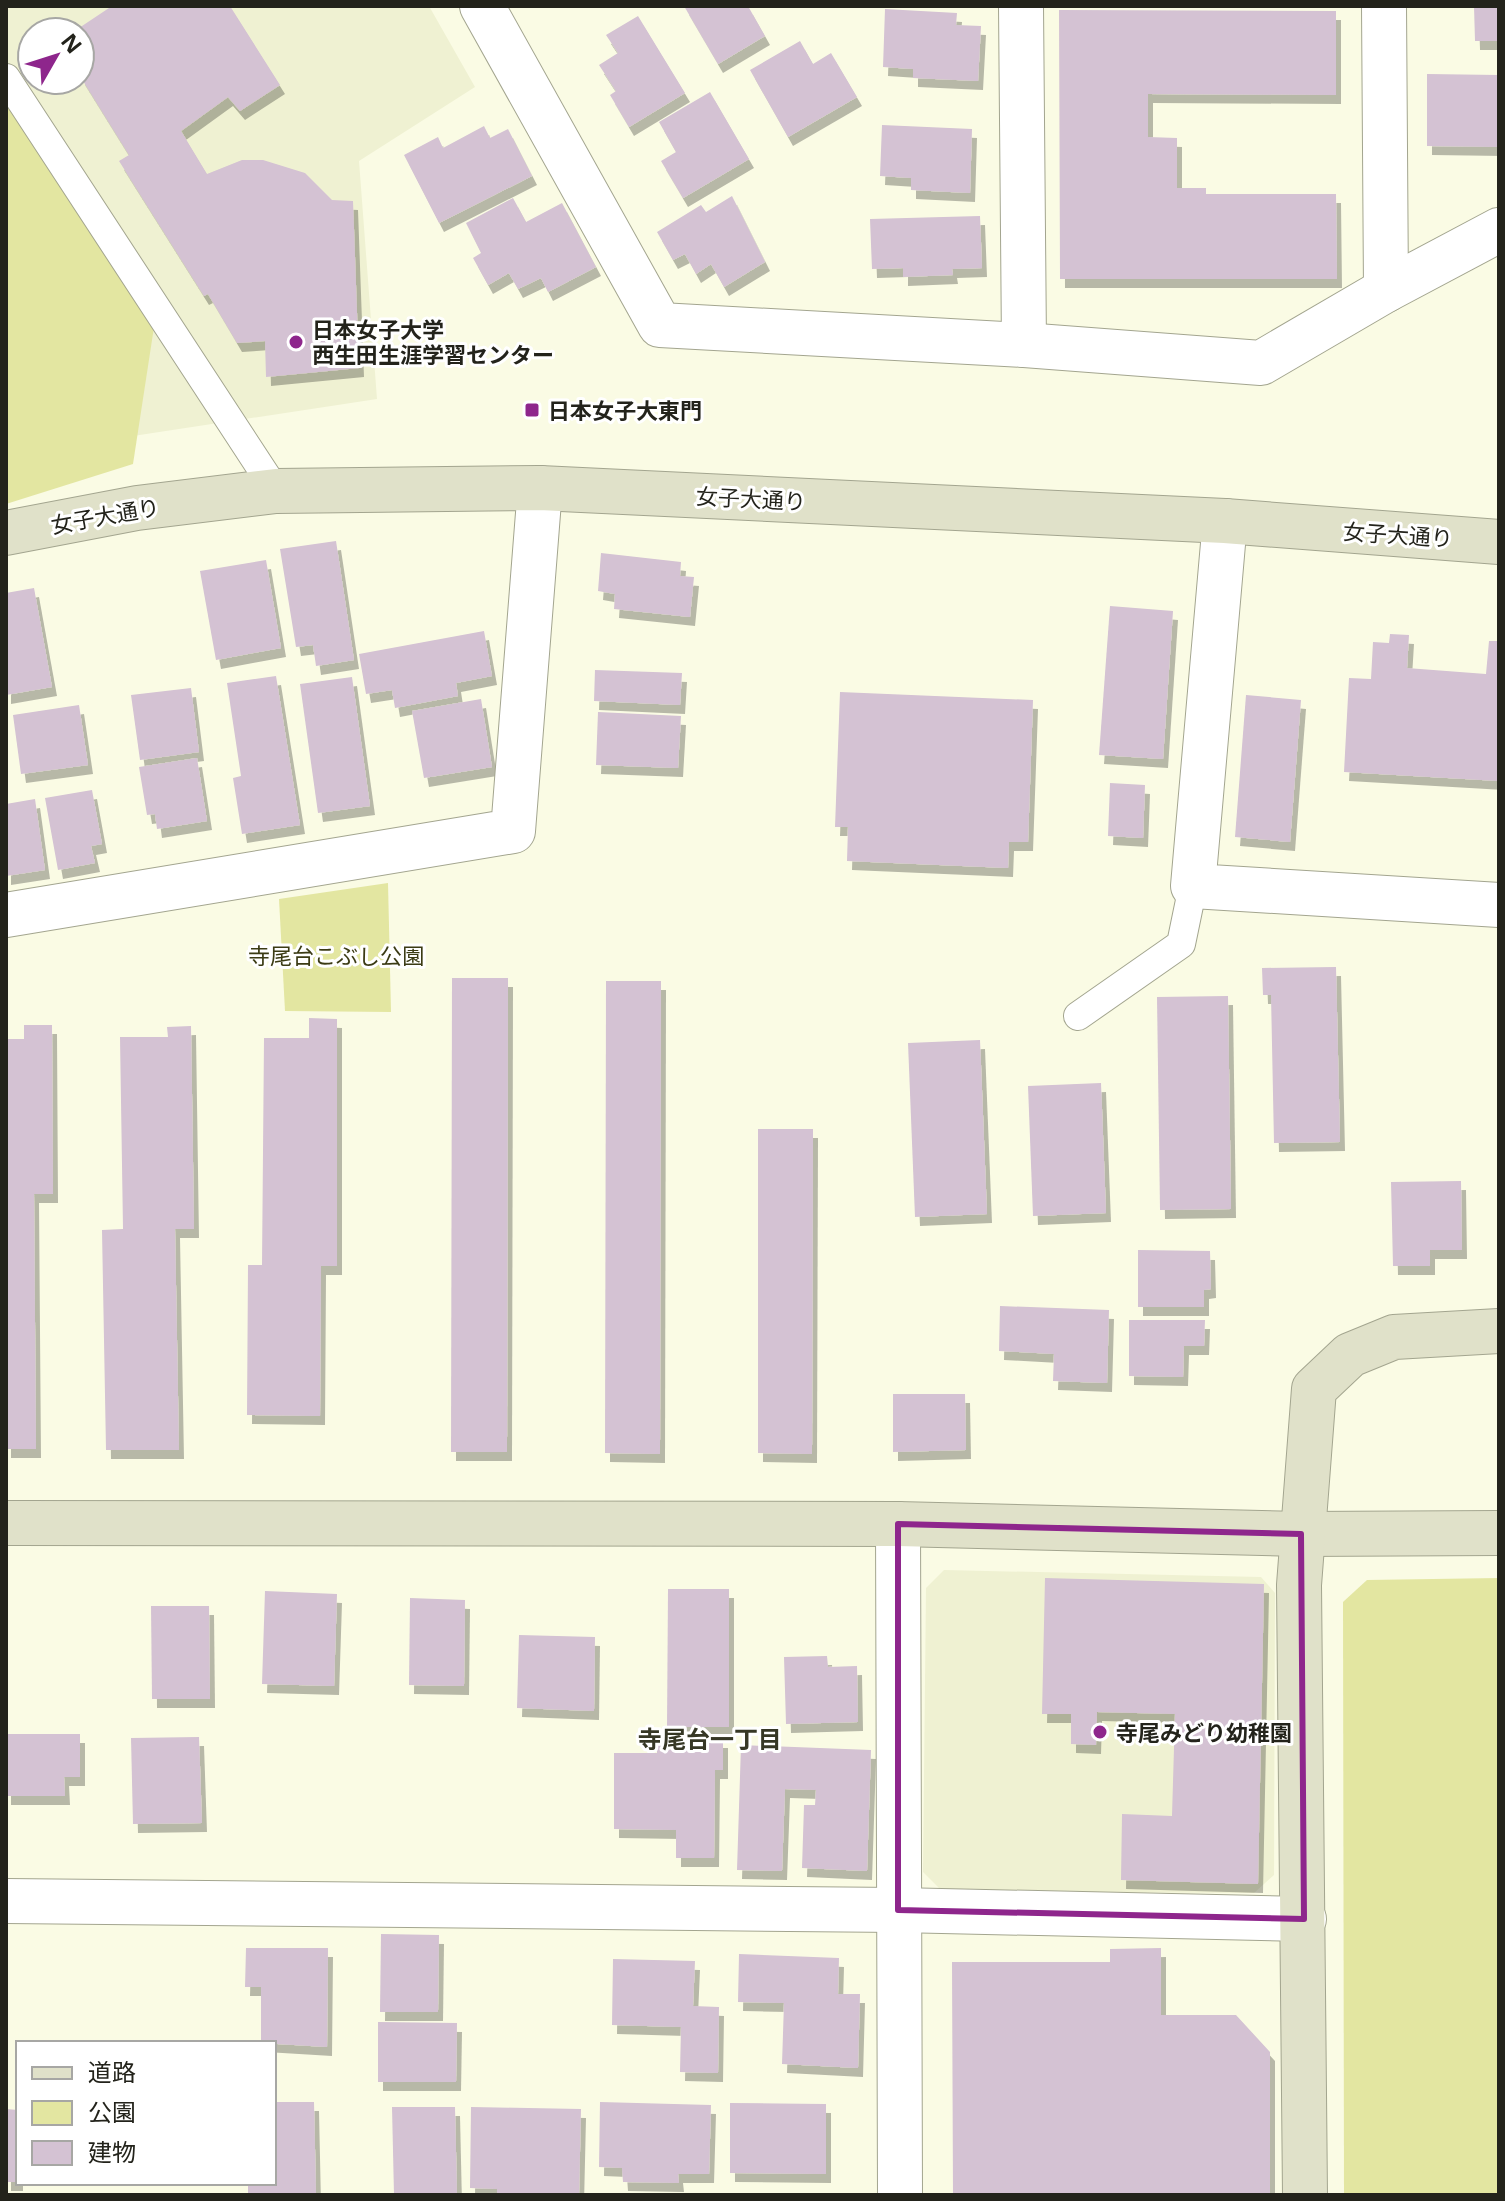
<svg xmlns="http://www.w3.org/2000/svg" width="1505" height="2201" font-family="'Open Sans','Noto Sans JP',sans-serif">
	<defs>
		<filter id="shadow"><feDropShadow dx="5" dy="9" stdDeviation="0" flood-color="#0004"/></filter>
	</defs>
	<rect width="100%" height="100%" fill="#fafbe4"/>
	<g fill="#eff1d2" fill-rule="evenodd">
		<path d="M6 6H429L475 87 359 161 377 399 120 438 6 467ZM32 32H80V80H32Z"/>
		<polygon points="944,1570 1261,1577 1275,1593 1274,1875 1254,1893 942,1891 923,1872 926,1588"/>
	</g>
	<g fill="#e3e6a1">
		<polygon points="6,69 156,314 133,464 6,504"/>
		<polygon points="388,883 391,1012 285,1011 279,899"/>
		<polygon points="1499,1578 1499,2195 1344,2195 1343,1602 1367,1580"/>
	</g>
	<g fill="#d4c2d3" filter="url(#shadow)">
		<polygon points="112,6 230,6 280,85 240,111 228,97 181,131 207,174 242,160 263,160 305,173 332,200 353,201 359,368 266,377 265,341 237,343 208,294 204,296 119,161 129,155 80,76 80,32 73,32"/>
		<polygon points="684,6 748,6 765,36 718,64"/>
		<polygon points="1474,6 1499,6 1499,41 1475,41"/>
		<polygon points="885,9 957,13 956,25 981,26 978,81 913,78 913,69 883,67"/>
		<polygon points="1059,10 1336,11 1336,95 1148,94 1148,137 1177,138 1177,188 1206,188 1206,194 1336,194 1337,279 1060,279"/>
		<polygon points="638,16 685,93 629,127 610,95 616,91 599,65 618,53 606,35"/>
		<polygon points="800,41 813,64 831,53 857,97 788,137 750,70"/>
		<polygon points="1427,74 1499,75 1499,147 1427,146"/>
		<polygon points="710,92 749,159 683,198 661,161 676,152 659,122"/>
		<polygon points="882,125 972,129 970,193 911,190 911,178 880,176"/>
		<polygon points="484,126 490,138 508,129 532,176 439,223 404,155 438,137 443,148"/>
		<polygon points="732,196 765,262 724,287 711,264 696,274 685,254 673,260 657,232 701,205 706,212"/>
		<polygon points="513,198 526,222 562,203 596,267 548,292 541,278 518,289 509,273 488,285 473,258 481,253 466,223"/>
		<polygon points="980,216 982,268 952,269 953,275 903,277 903,268 872,269 870,219"/>
		<polygon points="336,541 354,660 316,666 313,645 296,647 280,549"/>
		<polygon points="601,553 681,562 680,576 694,577 690,617 614,609 615,594 598,591"/>
		<polygon points="266,560 281,648 216,660 200,571"/>
		<polygon points="34,588 52,687 6,695 6,593"/>
		<polygon points="1110,606 1173,611 1163,759 1099,755"/>
		<polygon points="484,631 492,676 456,683 458,696 395,708 392,690 366,694 359,654"/>
		<polygon points="1390,634 1409,635 1407,668 1486,674 1489,641 1499,641 1499,781 1344,772 1349,678 1371,679 1373,642 1389,643"/>
		<polygon points="595,670 682,673 680,705 594,701"/>
		<polygon points="276,676 300,825 242,834 233,778 241,776 227,683"/>
		<polygon points="352,677 370,806 318,813 300,684"/>
		<polygon points="191,688 199,752 140,760 131,695"/>
		<polygon points="840,692 1033,700 1028,842 1009,842 1008,868 847,861 848,827 835,827"/>
		<polygon points="1246,695 1301,700 1290,842 1235,837"/>
		<polygon points="481,699 492,767 424,778 412,711"/>
		<polygon points="79,705 88,765 21,774 13,715"/>
		<polygon points="598,712 681,716 678,768 596,765"/>
		<polygon points="197,758 207,821 157,829 155,814 147,815 139,767"/>
		<polygon points="1110,783 1145,785 1143,838 1108,836"/>
		<polygon points="92,790 102,844 91,846 95,863 58,870 45,798"/>
		<polygon points="35,799 45,870 6,876 6,804"/>
		<polygon points="1336,967 1340,1142 1274,1143 1271,995 1263,995 1262,968"/>
		<polygon points="452,978 508,978 507,1452 451,1452"/>
		<polygon points="606,981 661,981 660,1454 605,1453"/>
		<polygon points="1228,996 1231,1209 1160,1210 1157,997"/>
		<polygon points="309,1018 337,1019 337,1266 321,1266 320,1416 247,1415 248,1265 262,1265 264,1038 309,1038"/>
		<polygon points="24,1025 52,1025 53,1194 34,1194 36,1449 6,1449 6,1039 24,1039"/>
		<polygon points="191,1026 194,1229 175,1229 179,1450 106,1450 102,1230 123,1229 120,1037 168,1037 167,1027"/>
		<polygon points="980,1040 987,1214 915,1217 908,1043"/>
		<polygon points="1101,1083 1106,1213 1033,1216 1028,1086"/>
		<polygon points="758,1129 813,1129 812,1454 758,1453"/>
		<polygon points="1461,1181 1462,1250 1430,1250 1430,1266 1393,1266 1391,1182"/>
		<polygon points="1138,1250 1210,1251 1211,1289 1204,1290 1204,1307 1138,1307"/>
		<polygon points="1000,1306 1109,1310 1107,1383 1053,1381 1054,1354 999,1351"/>
		<polygon points="1129,1320 1205,1320 1204,1346 1184,1346 1183,1377 1129,1376"/>
		<polygon points="893,1394 965,1394 966,1450 893,1452"/>
		<polygon points="1045,1578 1264,1584 1258,1884 1121,1880 1122,1814 1172,1816 1175,1714 1097,1712 1096,1745 1071,1744 1071,1714 1042,1714"/>
		<polygon points="668,1589 729,1589 729,1727 667,1727"/>
		<polygon points="265,1591 337,1594 334,1686 262,1684"/>
		<polygon points="410,1598 465,1600 464,1686 409,1685"/>
		<polygon points="151,1606 209,1606 210,1699 152,1699"/>
		<polygon points="519,1635 595,1637 594,1711 517,1708"/>
		<polygon points="827,1656 828,1667 857,1666 858,1722 786,1724 784,1657"/>
		<polygon points="6,1734 80,1734 80,1777 64,1777 65,1796 6,1796"/>
		<polygon points="199,1737 202,1823 133,1824 131,1738"/>
		<polygon points="657,1739 723,1739 723,1770 715,1770 714,1858 676,1858 676,1830 614,1829 614,1753 657,1753"/>
		<polygon points="741,1745 871,1750 867,1871 802,1868 804,1805 815,1805 816,1790 785,1789 782,1871 737,1870"/>
		<polygon points="381,1934 439,1935 438,2012 380,2012"/>
		<polygon points="246,1948 328,1948 327,2047 261,2043 261,1987 245,1987"/>
		<polygon points="1161,1948 1161,2015 1236,2015 1270,2052 1270,2195 953,2195 952,1962 1110,1962 1110,1949"/>
		<polygon points="739,1954 839,1958 838,1994 860,1994 858,2068 782,2064 784,2003 738,2002"/>
		<polygon points="613,1959 695,1961 693,2006 719,2007 718,2073 680,2072 681,2027 612,2025"/>
		<polygon points="378,2022 457,2023 456,2082 378,2082"/>
		<polygon points="274,2102 314,2102 316,2195 248,2195 248,2183 274,2183"/>
		<polygon points="600,2102 711,2105 709,2174 678,2174 679,2183 623,2182 622,2168 599,2167"/>
		<polygon points="730,2103 826,2104 826,2174 730,2173"/>
		<polygon points="392,2107 455,2107 457,2195 394,2195"/>
		<polygon points="471,2107 581,2109 579,2195 497,2195 497,2189 470,2188"/>
		<polygon points="6,2109 18,2110 18,2182 6,2182"/>
	</g>
	<g fill="none" stroke-linecap="round" stroke-linejoin="round">
		<defs>
			<g id="lane">
				<polyline points="6,78 276,491"/>
				<polyline points="1078,1016 1181,944 1193,886"/>
			</g>
			<g id="street">
				<polyline points="482,6 660,325 1024,345 1261,363 1386,290 1499,230"/>
				<polyline points="1021,6 1024,345"/>
				<polyline points="1384,6 1386,290"/>
				<polyline points="1225,521 1193,886 1499,905"/>
				<polyline points="6,915 513,831 540,488"/>
				<polyline points="898,1524 900,2195"/>
				<polyline points="6,1901 898,1910 1304,1919"/>
			</g>
			<g id="secondary">
				<polyline points="6,533 137,508 276,491 540,488 1225,521 1499,542"/>
				<polyline points="6,1523 898,1524 1301,1534 1499,1533"/>
				<polyline points="1305,2195 1299,1585 1314,1389 1350,1355 1394,1337 1499,1331"/>
			</g>
		</defs>
		<use href="#lane" stroke="#a3a58f" stroke-width="30"/>
		<use href="#street" stroke="#a3a58f" stroke-width="46"/>
		<use href="#secondary" stroke="#a3a58f" stroke-width="46"/>
		<use href="#lane" stroke="#fff" stroke-width="28"/>
		<use href="#street" stroke="#fff" stroke-width="44"/>
		<use href="#secondary" stroke="#e0e1c9" stroke-width="44"/>
	</g>
	<path fill="none" stroke="#8e268c" stroke-width="6" stroke-linejoin="round" d="M898 1524 1301 1534 1304 1919 898 1910Z"/>
	<g fill="#8e268c" stroke="#fff" stroke-width="3">
		<circle cx="296" cy="342" r="8"/>
		<rect x="524" y="402" width="16" height="16" rx="4"/>
		<circle cx="1100" cy="1732" r="8"/>
	</g>
	<g text-anchor="middle" dominant-baseline="central" stroke-width="6" stroke-linejoin="round" paint-order="stroke">
		<g font-size="22" font-weight="bold" fill="#23231b" stroke="#fff" text-anchor="start">
			<text x="312" y="329">日本女子大学<tspan x="312" dy="25">西生田生涯学習センター</tspan></text>
			<text x="548" y="410">日本女子大東門</text>
			<text x="1116" y="1732">寺尾みどり幼稚園</text>
		</g>
		<g font-size="22" fill="#23231b" stroke="#fff">
			<text transform="translate(751 498) rotate(3)">女子大通り</text>
			<text transform="translate(105 515) rotate(-10)">女子大通り</text>
			<text transform="translate(1398 534) rotate(4)">女子大通り</text>
		</g>
		<g font-size="22" fill="#3b3b14" stroke="#fff">
			<text x="336" y="955">寺尾台こぶし公園</text>
		</g>
		<g font-size="24" font-weight="bold" fill="#363725" stroke="#fff">
			<text x="710" y="1738">寺尾台一丁目</text>
		</g>
	</g>
	<rect width="1505" height="2201" fill="none" stroke="#23231b" stroke-width="16"/>
	<rect x="16" y="2041" width="260" height="144" fill="#ffffff" stroke="#a7a7a4" stroke-width="2"/>
	<rect x="32" y="2067" width="40" height="12" fill="#e0e1c9" stroke="#a7a7a4" stroke-width="2"/>
	<text x="88" y="2081" font-size="24" fill="#23231b">道路</text>
	<rect x="32" y="2101" width="40" height="24" fill="#e3e6a1" stroke="#a7a7a4" stroke-width="2"/>
	<text x="88" y="2121" font-size="24" fill="#23231b">公園</text>
	<rect x="32" y="2141" width="40" height="24" fill="#d4c2d3" stroke="#a7a7a4" stroke-width="2"/>
	<text x="88" y="2161" font-size="24" fill="#23231b">建物</text>
	<g transform="translate(56 56) rotate(51)"><circle r="38" fill="#ffffff" stroke="#a7a7a4" stroke-width="2"/>
	<path d="M0-6L14 30L0 20L-14 30Z" fill="#8e268c"/>
	<text y="-12" font-size="22" font-weight="bold" text-anchor="middle" fill="#23231b">N</text>
	</g>
</svg>
